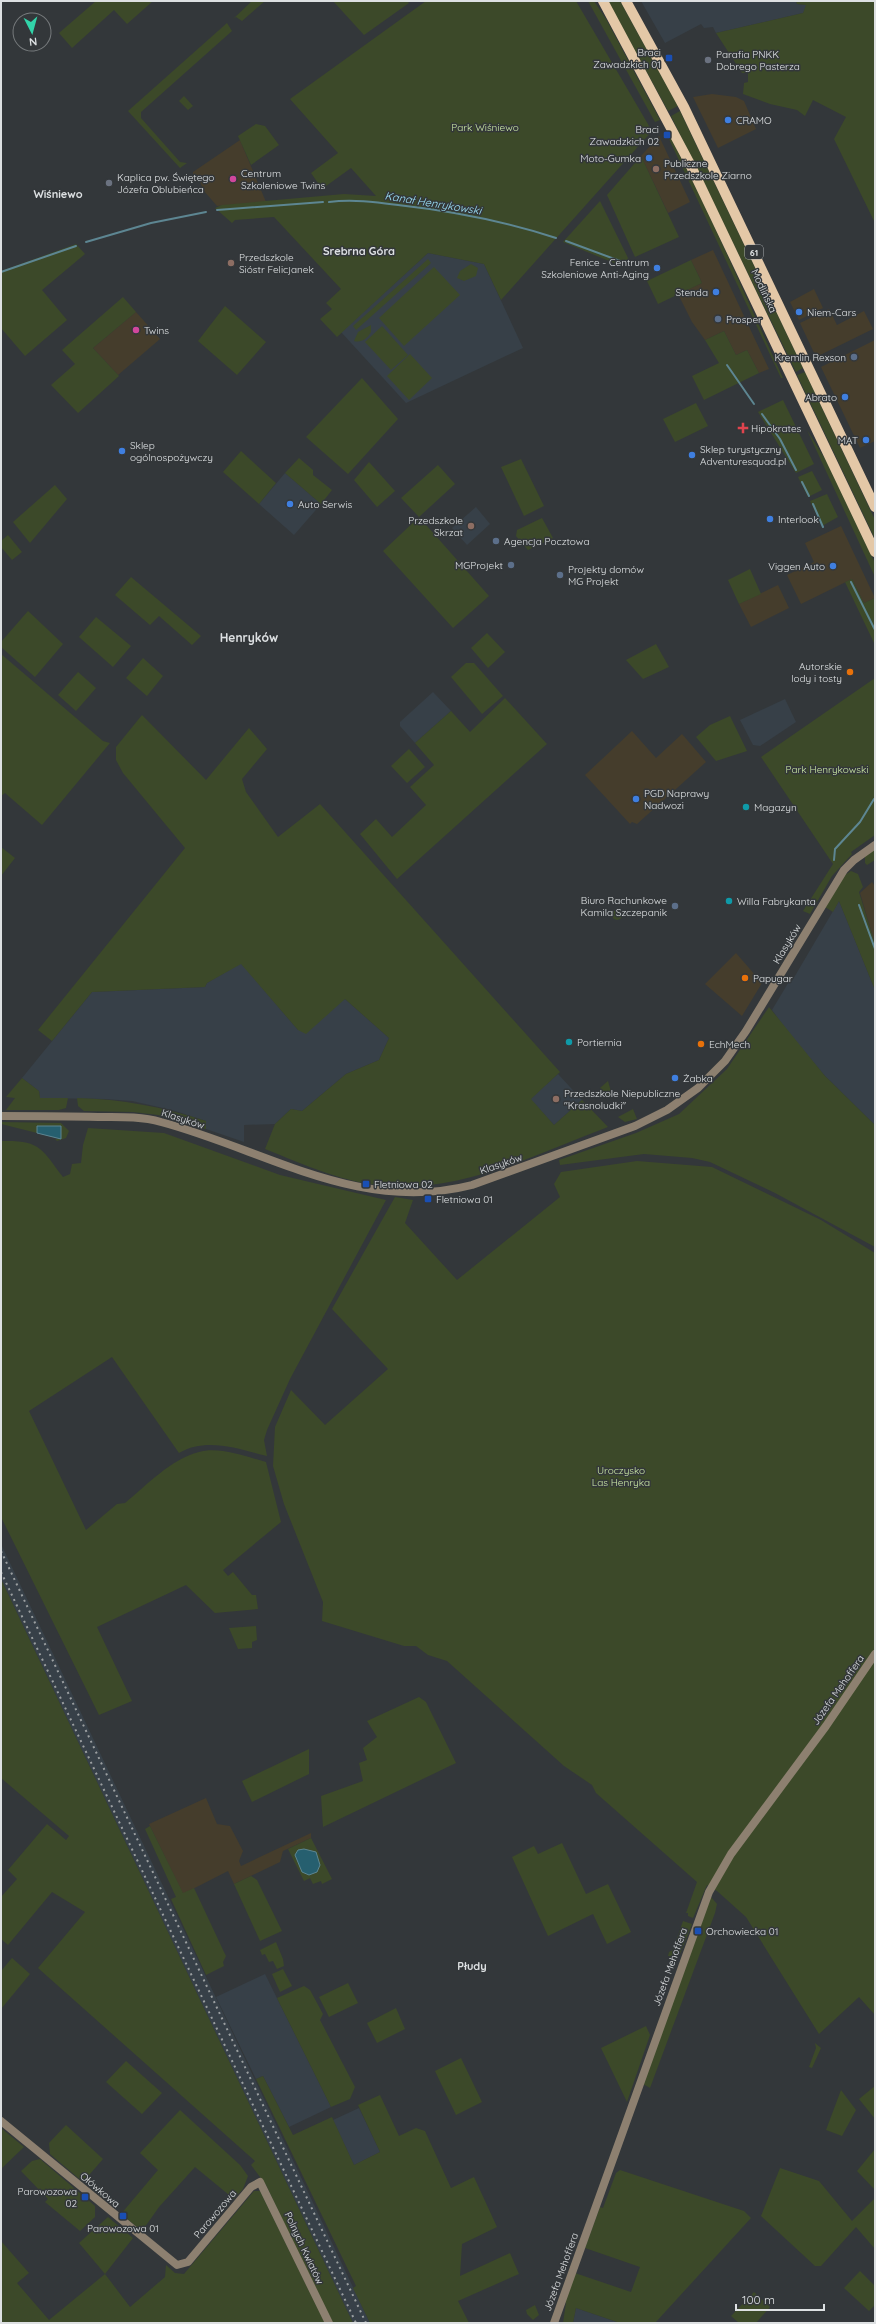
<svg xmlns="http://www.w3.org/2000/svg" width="876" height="2324" font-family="Quicksand,sans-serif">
	<rect width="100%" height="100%" fill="#33373a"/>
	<g fill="#453d2c">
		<polygon points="712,94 736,97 744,101 756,129 718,148 693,97"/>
		<polygon points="659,136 690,202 668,213 641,156"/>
		<polygon points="240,140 266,202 217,206 204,191 200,182 193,178 193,172"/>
		<polygon points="713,250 769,369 759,373 747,350 736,355 724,331 705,340 692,322 678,294 702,283 691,260"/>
		<polygon points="814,289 823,308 799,320 790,302"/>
		<polygon points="829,309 837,325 864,311 873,329 816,357 800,323"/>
		<polygon points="136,312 160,339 118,375 93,348"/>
		<polygon points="875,340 875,441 860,448 821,367"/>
		<polygon points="841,526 875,598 864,603 852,579 801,604 787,575 814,562 805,543"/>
		<polygon points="778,585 789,608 751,627 739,604"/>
		<polygon points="632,731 656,758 682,734 706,762 637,824 632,822 630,824 585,775"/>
		<polygon points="872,882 875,886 875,944 860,893"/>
		<polygon points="736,953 762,983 742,1016 705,984"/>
		<polygon points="206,1798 217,1824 230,1826 243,1851 239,1861 241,1866 311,1833 311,1838 283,1851 280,1862 234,1884 228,1871 183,1894 149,1824"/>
	</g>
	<g fill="#374048">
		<polygon points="641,1 796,1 797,4 807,5 803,13 716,33 713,27 704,28 701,24 665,43"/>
		<polygon points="428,253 484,264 523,348 406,403 341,332"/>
		<polygon points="285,473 321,504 294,535 259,504"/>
		<polygon points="476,507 490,524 467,545 452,528"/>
		<polygon points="433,692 451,711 415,743 400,726 400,722"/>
		<polygon points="785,699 796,722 760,746 753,745 740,720"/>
		<polygon points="839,901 875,990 875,1125 825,1076 790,1035 772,1010 790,980 792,981"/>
		<polygon points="241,963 298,1030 345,999 389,1038 379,1060 346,1074 302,1111 291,1109 275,1124 244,1125 244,1142 206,1129 206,1121 172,1110 132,1101 105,1099 40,1098 39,1091 22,1078 92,992 205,987 207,983"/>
		<polygon points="558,1074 582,1100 554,1125 530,1099"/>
		<polygon points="1,1544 370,2323 353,2323 1,1579"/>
		<polygon points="265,1974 331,2107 289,2127 263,2076 256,2079 216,1997"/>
		<polygon points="359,2108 380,2152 354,2165 333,2120"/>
		<polygon points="576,2308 620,2323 573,2323"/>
	</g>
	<g fill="#3c4929">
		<polygon points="96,1 153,1 127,24 114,10 72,48 59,33"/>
		<polygon points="252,1 265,1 242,21 236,17 233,19"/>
		<polygon points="333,1 407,1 409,3 364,35"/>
		<polygon points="426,1 576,1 652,131 501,300 484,264 428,253 337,337 320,319 332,309 326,303 341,289 274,217 235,220 232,223 215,208 222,205 344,194 376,196 351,168 322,189 311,173 338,153 290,99"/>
		<polygon points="588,1 594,1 606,19 660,120 655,122"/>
		<polygon points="608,1 620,1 678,106 668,111"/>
		<polygon points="796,1 875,1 875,223 834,139 846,117 813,100 805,116 797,110 770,104 743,94 744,83 748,82 748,73 742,73 716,33 803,13 806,5 797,4"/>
		<polygon points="227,23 232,31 141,112 141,118 180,162 187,163 180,168 128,111"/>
		<polygon points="184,96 193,106 188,110 179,101"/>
		<polygon points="680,111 803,368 796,372 671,116"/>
		<polygon points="256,124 265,126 279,145 251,165 238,136"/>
		<path d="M671 138C712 217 746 298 783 378H781L669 139Z"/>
		<polygon points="641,156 679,237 635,257 607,195"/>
		<polygon points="600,201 629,260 619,265 563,242"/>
		<polygon points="76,244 85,254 42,290 67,320 25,356 1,328 1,271"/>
		<polygon points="428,259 431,263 356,330 353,326"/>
		<polygon points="691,260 702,283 658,304 647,281"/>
		<polygon points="471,264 478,268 476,276 464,281 457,278 460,271"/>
		<polygon points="434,267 460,295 404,346 379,318"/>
		<polygon points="123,297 136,312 93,348 119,376 78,413 51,385 75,364 62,350"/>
		<polygon points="225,306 266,342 237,375 198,341"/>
		<path d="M371 325V332C367 339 361 343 354 341L358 332Z"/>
		<polygon points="382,326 408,355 391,370 365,342"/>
		<polygon points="724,331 736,355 747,350 759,373 704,400 692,376 719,363 705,340"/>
		<polygon points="410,354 432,378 409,400 387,376"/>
		<polygon points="805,372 875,520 875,539 797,375"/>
		<polygon points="362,378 398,419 348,474 306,437"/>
		<polygon points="783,400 814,464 796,473 758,412"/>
		<polygon points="696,403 708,426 675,442 663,419"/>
		<polygon points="807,430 827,462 875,563 875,577"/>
		<polygon points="241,451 276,483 259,504 223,472"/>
		<polygon points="299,458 313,470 313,475 332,490 321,504 285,473"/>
		<polygon points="521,459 544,506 524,516 501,467"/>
		<polygon points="369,462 395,491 377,507 354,480"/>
		<polygon points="438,465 455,484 419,517 489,596 453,628 383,551 419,517 401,498"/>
		<polygon points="812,471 822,490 808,497 798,477"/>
		<polygon points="55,485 67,499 30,543 13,522"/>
		<polygon points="827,494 838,517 822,526 810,501"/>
		<polygon points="542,518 553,538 528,550 516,536 517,530"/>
		<polygon points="8,535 22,552 12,560 1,547 1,541"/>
		<polygon points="750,569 761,594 739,604 728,580"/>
		<polygon points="131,577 201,636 192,645 159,616 150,625 115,595"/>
		<polygon points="852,579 864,603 875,598 875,645 845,582"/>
		<polygon points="28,611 63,644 35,677 1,647 1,642"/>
		<polygon points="96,617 131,646 113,667 79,637"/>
		<polygon points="487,633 505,652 488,668 471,648"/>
		<polygon points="656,644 669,667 643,679 626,660"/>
		<polygon points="1,654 103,741 110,743 42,825 5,793 1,796"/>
		<polygon points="143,658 163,676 147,696 126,678"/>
		<polygon points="466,663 474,663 503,696 482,714 451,677"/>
		<polygon points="78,672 96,688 76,711 58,695"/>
		<polygon points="875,678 875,835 851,852 852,854 832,876 810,914 803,911 833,864 761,757"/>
		<polygon points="505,698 547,744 397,879 360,834 376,819 392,837 426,805 410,787 434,765 415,743 451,711 470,732"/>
		<path d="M142 715 206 780 249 728 267 749 242 779 246 792 278 837 320 804 560 1072 531 1099 554 1125 582 1100 608 1127C539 1153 465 1191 390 1186 346 1184 305 1165 265 1149L275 1124 291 1109 302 1111 346 1074 379 1060 389 1038 345 999 306 1034 298 1030 241 964 207 983 205 987 92 992 52 1041 38 1030 185 848 123 773 116 760V747Z"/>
		<polygon points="730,716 747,751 716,761 696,737 710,725"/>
		<polygon points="409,749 425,767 407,783 391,766"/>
		<polygon points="1,847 15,858 1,876"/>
		<polygon points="875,849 875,860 867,865 865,863 865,856"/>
		<polygon points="851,871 858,874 863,887 859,892 875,944 875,990 839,901 833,912 825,907 845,875"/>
		<circle cx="617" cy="915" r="5"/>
		<polygon points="769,1007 825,1076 875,1125 875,1247 775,1193 710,1162 692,1158 644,1154 560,1165 559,1160 636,1133 679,1114 727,1069"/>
		<polygon points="22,1078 39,1091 40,1098 68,1098 66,1108 59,1110 6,1110 15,1098 6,1097"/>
		<polygon points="608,1081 612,1095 608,1097 600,1088"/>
		<path d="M77 1098C122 1099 163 1107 206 1121V1129L158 1115 133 1112 84 1111 78 1106Z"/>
		<polygon points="633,1109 637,1119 625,1122 618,1117"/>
		<polygon points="1,1122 61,1123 69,1131 66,1138 57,1141 55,1139 61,1139 61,1126 37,1126 37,1133 1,1124"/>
		<path d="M88 1128 164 1133 280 1175 386 1200 290 1379 267 1430 264 1440 267 1456C238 1449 207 1437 179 1453L112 1357 29 1411 86 1530 117 1504 125 1503C147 1485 171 1459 199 1452 219 1446 247 1457 266 1462L281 1522 223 1570 228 1576 233 1572 252 1595H256L258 1609 215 1613 186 1585 97 1627 132 1701 99 1715 1 1517V1141C40 1140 41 1148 63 1177L70 1174 72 1164 81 1163 83 1145Z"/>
		<polygon points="637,1161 712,1167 821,1220 875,1253 875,2015 859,1997 819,2034 746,1917 717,1891 707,1885 693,1918 688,1916 688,1913 686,1913 697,1882 596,1793 592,1785 564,1766 447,1661 428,1655 416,1646 404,1646 322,1621 323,1602 284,1504 273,1466 275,1427 291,1390 325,1425 388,1369 332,1309 395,1197 413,1200 405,1223 457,1280 560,1197 554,1184 561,1172"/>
		<polygon points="1,1579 353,2323 331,2323 266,2185 251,2165 255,2161 38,1968 85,1912 52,1892 8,1945 1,1939 1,1897 17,1879 8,1870 47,1824 66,1840 69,1836 1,1778"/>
		<polygon points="256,1626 257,1640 252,1642 252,1648 238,1649 229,1628"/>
		<polygon points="419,1697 426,1702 456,1763 323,1827 321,1796 363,1781 359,1763 367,1760 363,1748 377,1737 367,1721"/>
		<polygon points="309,1749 309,1774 252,1802 242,1781"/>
		<polygon points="150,1826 183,1893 194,1888 224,1952 226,1956 223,1962 224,1966 206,1975 171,1899 176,1897 145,1829"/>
		<polygon points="311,1838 332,1879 322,1884 321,1881 313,1884 310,1878 304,1881 288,1849"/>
		<polygon points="562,1843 586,1894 608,1884 631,1932 607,1944 593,1914 548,1936 512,1857 534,1846 538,1854"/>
		<polygon points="251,1876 257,1880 282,1931 260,1941 234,1884"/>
		<polygon points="711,1897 717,1904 715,1913 650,2088 643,2084"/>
		<polygon points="683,1921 692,1924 680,1954 674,1957 668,1956 669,1952 673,1950"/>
		<polygon points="276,1942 283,1959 284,1966 277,1969 273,1961 269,1962 265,1954 262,1955 260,1950"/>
		<polygon points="12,1958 30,1974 1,2009 1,1971"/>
		<polygon points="283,1969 292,1986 280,1992 272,1974"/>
		<polygon points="348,1983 358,2003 329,2017 319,1997"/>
		<polygon points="304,1986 310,1990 323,2014 320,2020 355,2087 350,2099 331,2107 277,1998"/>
		<polygon points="396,2008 405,2029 377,2043 367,2023"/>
		<polygon points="646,2026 650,2035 627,2102 601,2048"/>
		<polygon points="815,2043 821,2048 812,2068 809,2067 816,2048"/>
		<polygon points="461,2058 482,2102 456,2115 435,2071"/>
		<polygon points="126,2061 162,2093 142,2114 106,2082"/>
		<polygon points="263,2076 293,2135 332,2117 354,2165 380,2152 358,2105 380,2095 399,2136 416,2128 425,2131 451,2188 474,2177 497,2227 462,2244 460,2276 510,2253 519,2274 458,2301 469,2323 370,2323 353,2288 356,2286 256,2079"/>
		<polygon points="875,2086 875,2119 859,2099"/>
		<polygon points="841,2090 856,2110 842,2136 826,2130"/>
		<polygon points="180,2110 240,2165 248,2176 243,2189 234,2199 195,2167 159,2207 142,2231 121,2214 158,2170 140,2153"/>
		<polygon points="66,2125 103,2159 83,2182 50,2154 49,2143"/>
		<polygon points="1,2128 24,2147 1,2169"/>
		<polygon points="875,2149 875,2190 857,2171"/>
		<polygon points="40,2159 95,2206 95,2217 80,2231 45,2202 48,2199 21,2171 32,2161"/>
		<polygon points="780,2168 819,2181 852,2221 875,2198 875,2249 856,2227 821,2266 815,2266 761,2216"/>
		<polygon points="620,2170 744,2211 751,2218 655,2323 620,2323 576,2308 573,2323 563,2323 566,2303 565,2302 575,2273 631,2292 640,2267 585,2248 600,2207 603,2208 616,2173"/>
		<polygon points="254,2191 260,2191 325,2323 1,2323 1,2241 29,2273 17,2283 49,2320 105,2274 79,2243 108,2217 133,2238 105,2274 130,2307 165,2277 166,2265 175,2273 184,2274"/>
		<polygon points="860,2271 875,2286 875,2305 869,2311 844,2288"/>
		<polygon points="754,2292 770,2307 756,2323 739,2323 731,2316"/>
		<polygon points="535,2305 539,2315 533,2320 527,2314 526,2310"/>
	</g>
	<g fill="#265f6f" stroke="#5d8692">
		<polygon points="37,1126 61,1126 61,1139 37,1133"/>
		<polygon points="304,1849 316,1852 320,1865 317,1872 309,1875 302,1872 295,1855 298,1850"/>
	</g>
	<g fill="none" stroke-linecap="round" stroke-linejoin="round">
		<g stroke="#5d8692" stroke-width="2">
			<path d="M329 202C352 199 375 202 398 205 452 211 504 221 556 238"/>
			<polyline points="217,210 323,202"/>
			<polyline points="566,241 620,261"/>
			<polyline points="86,242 151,223 206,212"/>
			<polyline points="1,272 76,246"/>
			<polyline points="727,365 754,404"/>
			<polyline points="762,414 780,439 796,470"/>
			<polyline points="802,482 809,496"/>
			<polyline points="813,504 823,527"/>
			<polyline points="851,582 875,630"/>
			<polyline points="834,860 835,849 860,822 874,799"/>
			<polyline points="859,905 875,949"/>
		</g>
		<g stroke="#8d8070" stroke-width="8">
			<path d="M1 1116C33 1116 65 1116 98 1117 118 1117 141 1116 161 1122 266 1150 359 1214 472 1185L635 1126 667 1110 698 1088 725 1061 746 1031 844 870 854 860 875 845"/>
			<polyline points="1,2121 177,2265 188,2262 251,2187 260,2182 329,2323"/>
			<polyline points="554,2323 709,1892 731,1854 826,1726 875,1654"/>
		</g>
		<g stroke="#e4c8a7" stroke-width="10">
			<polyline points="603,1 689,162 875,552"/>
			<polyline points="626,1 684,107 875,507"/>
		</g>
		<g stroke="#9b9fa1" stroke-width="2" stroke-dasharray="2 4" stroke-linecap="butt">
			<polyline points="1,1551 366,2323"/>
			<polyline points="1,1572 356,2323"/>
		</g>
	</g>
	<g fill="#1a4fb4" stroke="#33373a" stroke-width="1.5">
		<rect x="665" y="54" width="8" height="8" rx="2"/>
		<rect x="663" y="131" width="8" height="8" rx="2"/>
		<rect x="362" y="1180" width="8" height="8" rx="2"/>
		<rect x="424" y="1195" width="8" height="8" rx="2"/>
		<rect x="694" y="1927" width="8" height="8" rx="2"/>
		<rect x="81" y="2193" width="8" height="8" rx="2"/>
		<rect x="119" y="2212" width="8" height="8" rx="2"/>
	</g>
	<g fill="#6b7280" stroke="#33373a" stroke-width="1.5">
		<circle cx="708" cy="60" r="4"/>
		<circle cx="109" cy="183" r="4"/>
	</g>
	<g fill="#3f7fe0" stroke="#33373a" stroke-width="1.5">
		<circle cx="728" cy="120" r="4"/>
		<circle cx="649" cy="158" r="4"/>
		<circle cx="657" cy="268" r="4"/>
		<circle cx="716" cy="292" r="4"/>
		<circle cx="799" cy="312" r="4"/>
		<circle cx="845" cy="397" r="4"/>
		<circle cx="866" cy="440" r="4"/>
		<circle cx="122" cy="451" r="4"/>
		<circle cx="692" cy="455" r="4"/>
		<circle cx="290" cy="504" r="4"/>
		<circle cx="770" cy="519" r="4"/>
		<circle cx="833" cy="566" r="4"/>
		<circle cx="636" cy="799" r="4"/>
		<circle cx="675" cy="1078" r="4"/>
	</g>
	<g fill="#8d6e63" stroke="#33373a" stroke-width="1.5">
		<circle cx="656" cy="169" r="4"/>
		<circle cx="231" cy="263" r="4"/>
		<circle cx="471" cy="526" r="4"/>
		<circle cx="556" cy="1099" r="4"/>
	</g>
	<g fill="#d1479c" stroke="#33373a" stroke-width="1.5">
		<circle cx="233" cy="179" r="4"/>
		<circle cx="136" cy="330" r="4"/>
	</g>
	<g fill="#5c6f8a" stroke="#33373a" stroke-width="1.5">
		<circle cx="718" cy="319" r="4"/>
		<circle cx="854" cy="357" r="4"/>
		<circle cx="496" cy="541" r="4"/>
		<circle cx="511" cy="565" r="4"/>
		<circle cx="560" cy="575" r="4"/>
		<circle cx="675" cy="906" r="4"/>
	</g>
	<path fill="#e0444e" stroke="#33373a" stroke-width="1.5" d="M741 422h4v4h4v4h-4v4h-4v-4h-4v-4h4z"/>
	<g fill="#e8710a" stroke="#33373a" stroke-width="1.5">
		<circle cx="850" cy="672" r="4"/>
		<circle cx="745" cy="978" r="4"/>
		<circle cx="701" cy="1044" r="4"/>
	</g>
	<g fill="#0f9aa8" stroke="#33373a" stroke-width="1.5">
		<circle cx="746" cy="807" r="4"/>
		<circle cx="729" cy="901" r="4"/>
		<circle cx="569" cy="1042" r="4"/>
	</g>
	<g text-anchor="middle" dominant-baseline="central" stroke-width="3" stroke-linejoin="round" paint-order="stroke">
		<rect fill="#33373a" stroke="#aaadb0" stroke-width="1" x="745" y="245" width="18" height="14" rx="3"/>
		<g font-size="9" font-weight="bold" fill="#dde0e2">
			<text x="754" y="252">61</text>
		</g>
		<g font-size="10" fill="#dde0e2" stroke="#33373a" text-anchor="start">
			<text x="661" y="52" text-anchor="end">Braci<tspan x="661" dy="12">Zawadzkich 01</tspan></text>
			<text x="716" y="54">Parafia PNKK<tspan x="716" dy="12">Dobrego Pasterza</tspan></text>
			<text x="736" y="120">CRAMO</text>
			<text x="659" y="129" text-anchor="end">Braci<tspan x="659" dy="12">Zawadzkich 02</tspan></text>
			<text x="641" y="158" text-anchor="end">Moto-Gumka</text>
			<text x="664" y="163">Publiczne<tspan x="664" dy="12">Przedszkole Ziarno</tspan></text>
			<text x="241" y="173">Centrum<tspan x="241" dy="12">Szkoleniowe Twins</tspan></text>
			<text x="117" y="177">Kaplica pw. Świętego<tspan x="117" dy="12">Józefa Oblubieńca</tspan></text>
			<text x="239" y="257">Przedszkole<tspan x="239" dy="12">Sióstr Felicjanek</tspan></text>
			<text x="649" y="262" text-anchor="end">Fenice - Centrum<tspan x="649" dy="12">Szkoleniowe Anti-Aging</tspan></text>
			<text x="708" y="292" text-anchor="end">Stenda</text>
			<text x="807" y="312">Niem-Cars</text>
			<text x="726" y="319">Prosper</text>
			<text x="144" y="330">Twins</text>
			<text x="846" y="357" text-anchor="end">Kremlin Rexson</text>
			<text x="837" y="397" text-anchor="end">Abrato</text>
			<text x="751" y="428">Hipokrates</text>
			<text x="858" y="440" text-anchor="end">MAT</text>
			<text x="130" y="445">Sklep<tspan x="130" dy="12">ogólnospożywczy</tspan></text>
			<text x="700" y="449">Sklep turystyczny<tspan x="700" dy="12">Adventuresquad.pl</tspan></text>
			<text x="298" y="504">Auto Serwis</text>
			<text x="778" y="519">Interlook</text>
			<text x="463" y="520" text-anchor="end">Przedszkole<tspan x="463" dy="12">Skrzat</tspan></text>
			<text x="504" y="541">Agencja Pocztowa</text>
			<text x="503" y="565" text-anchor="end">MGProjekt</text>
			<text x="825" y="566" text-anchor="end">Viggen Auto</text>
			<text x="568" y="569">Projekty domów<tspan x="568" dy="12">MG Projekt</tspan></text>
			<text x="842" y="666" text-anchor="end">Autorskie<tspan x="842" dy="12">lody i tosty</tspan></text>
			<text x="644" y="793">PGD Naprawy<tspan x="644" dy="12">Nadwozi</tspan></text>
			<text x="754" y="807">Magazyn</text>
			<text x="667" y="900" text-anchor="end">Biuro Rachunkowe<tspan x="667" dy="12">Kamila Szczepanik</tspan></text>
			<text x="737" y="901">Willa Fabrykanta</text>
			<text x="753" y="978">Papugar</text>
			<text x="577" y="1042">Portiernia</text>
			<text x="709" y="1044">EchMech</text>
			<text x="683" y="1078">Żabka</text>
			<text x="564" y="1093">Przedszkole Niepubliczne<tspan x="564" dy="12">"Krasnoludki"</tspan></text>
			<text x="374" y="1184">Fletniowa 02</text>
			<text x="436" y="1199">Fletniowa 01</text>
			<text x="706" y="1931">Orchowiecka 01</text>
			<text x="77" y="2191" text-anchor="end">Parowozowa<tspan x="77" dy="12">02</tspan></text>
			<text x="123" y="2228" text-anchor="middle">Parowozowa 01</text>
		</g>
		<g font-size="10" fill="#cbe8a4" stroke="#33373a">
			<text x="485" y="127">Park Wiśniewo</text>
			<text x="827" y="769">Park Henrykowski</text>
			<text x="621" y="1470">Uroczysko<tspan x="621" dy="12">Las Henryka</tspan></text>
		</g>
		<g font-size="10" fill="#dde0e2" stroke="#33373a">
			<text transform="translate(764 291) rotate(65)">Modlińska</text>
			<text transform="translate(787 944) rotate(-59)">Klasyków</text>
			<text transform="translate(183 1119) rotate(18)">Klasyków</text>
			<text transform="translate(501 1164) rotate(-19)">Klasyków</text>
			<text transform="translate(838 1690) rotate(-55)">Józefa Mehoffera</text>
			<text transform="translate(670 1967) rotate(-70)">Józefa Mehoffera</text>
			<text transform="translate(100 2190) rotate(40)">Ołówkowa</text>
			<text transform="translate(215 2214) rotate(-50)">Parowozowa</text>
			<text transform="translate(304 2248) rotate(65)">Polnych Kwiatów</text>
			<text transform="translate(561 2272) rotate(-70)">Józefa Mehoffera</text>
		</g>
		<g font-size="11" font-weight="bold" fill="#dde0e2" stroke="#33373a">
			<text x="58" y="194">Wiśniewo</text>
			<text x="359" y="251">Srebrna Góra</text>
			<text x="472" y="1966">Płudy</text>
		</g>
		<g font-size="11" font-style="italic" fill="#9ce2f8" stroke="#33373a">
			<text transform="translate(433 203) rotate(9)">Kanał Henrykowski</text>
		</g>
		<g font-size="12" font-weight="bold" fill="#dde0e2" stroke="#33373a">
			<text x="249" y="637">Henryków</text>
		</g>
	</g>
	<rect width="876" height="2324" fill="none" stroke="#dde0e2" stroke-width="4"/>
	<g transform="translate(32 32) rotate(174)"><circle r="19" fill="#33373a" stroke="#777b7d"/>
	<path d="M0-3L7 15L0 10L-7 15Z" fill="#32d4a9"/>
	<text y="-6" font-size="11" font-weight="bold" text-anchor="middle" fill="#dde0e2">N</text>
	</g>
	<path d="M736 2304v6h88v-6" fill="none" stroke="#dde0e2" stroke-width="2"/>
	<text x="742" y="2304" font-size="12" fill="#dde0e2" stroke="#33373a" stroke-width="3" paint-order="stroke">100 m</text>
</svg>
